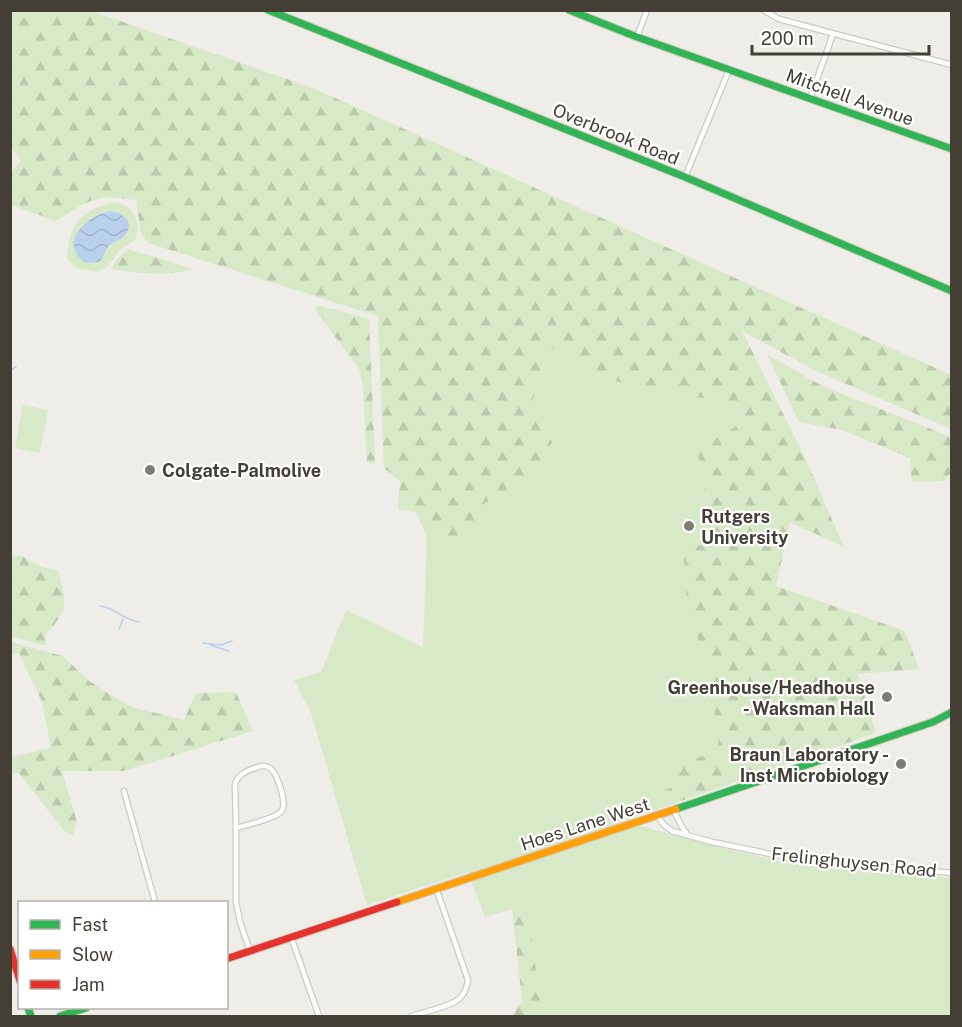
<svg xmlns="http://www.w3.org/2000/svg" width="962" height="1027" font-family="'Public Sans',sans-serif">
	<defs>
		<pattern id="forest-firs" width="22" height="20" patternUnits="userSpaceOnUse" patternTransform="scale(1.5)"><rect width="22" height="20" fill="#d8e9c8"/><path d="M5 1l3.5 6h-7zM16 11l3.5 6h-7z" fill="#bbc9ac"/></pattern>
		<pattern id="water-waves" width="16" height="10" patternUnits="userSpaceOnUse" patternTransform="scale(1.5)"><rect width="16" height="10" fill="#b9d1ec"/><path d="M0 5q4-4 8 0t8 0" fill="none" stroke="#a0b4cb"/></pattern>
	</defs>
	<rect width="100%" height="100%" fill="#eeede8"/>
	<g fill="#d8e9c8" fill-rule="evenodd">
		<path d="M114 202C135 205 140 221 136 239L120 250 108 266 97 272 75 268 67 258C68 225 82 210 114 202ZM110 211H117L123 236 111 245 102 258 94 264 101 213Z"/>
		<polygon points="550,347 599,378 723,402 746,421 697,450 715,548 683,544 687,611 709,666 719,749 674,768 679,785 659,792 664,807 623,821 721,848 791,863 951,878 951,1016 542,1016 528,909 512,909 485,917 468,872 367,905 311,713 294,680 321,672 346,610 423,647 427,538 475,542 480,506 544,469 552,442 531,404"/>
		<polygon points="23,405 48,410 40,453 15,448"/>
	</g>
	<g fill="url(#forest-firs)">
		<path d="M11 10 91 11 313 88 951 375V429L816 371 742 331 807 462 844 547 790 522 776 586 905 631 919 669 858 674 876 733 664 807 659 792 679 785 673 768 719 749 709 666 687 611 683 543 715 547 697 450 746 420 723 402 599 378 550 347 531 404 552 442 544 469 480 506 475 542 427 538 416 512 398 509 400 481 384 468 378 316 148 243 141 234 136 200C96 193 89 200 56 221L11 205V172L21 160 11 148Z"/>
		<path d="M128 249 193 269C165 277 139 273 111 269L118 258Z"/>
		<polygon points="316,305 369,319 375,462 373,464 367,462 363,386 359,369 317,312"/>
		<polygon points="767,354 822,386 951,437 951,472 945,481 912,482 910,458 842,430 799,422"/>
		<path d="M10 555 22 556 41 567 58 570C67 607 70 606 45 636L46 646 11 636Z"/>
		<polygon points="11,642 63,656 89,681 131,707 184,720 196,693 236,692 253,731 124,771 62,771 77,822 73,835 64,831 19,773 11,773 11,757 51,748 42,702 19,653 11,654"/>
		<polygon points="512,909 528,909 542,1016 512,1016 522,1000"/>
	</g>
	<path fill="url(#water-waves)" d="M110 211C121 211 135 222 126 234 123 239 115 241 110 245 106 250 103 257 100 262L86 263C56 243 87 216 110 211Z"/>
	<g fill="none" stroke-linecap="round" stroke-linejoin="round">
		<g stroke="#b9d1ec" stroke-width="1.5">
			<polyline points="10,370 16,367"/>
			<path d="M100 606C114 607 122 619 139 622"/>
			<polyline points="119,629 123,619"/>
			<polyline points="203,643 221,645 232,641"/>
			<polyline points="210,645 229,651"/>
		</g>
		<defs>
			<g id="street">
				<polyline points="763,10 779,19 952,65"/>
				<polyline points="637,37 647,10"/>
				<polyline points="810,99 833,34"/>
				<polyline points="685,177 729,70"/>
				<path d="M261 766C265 766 266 765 270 768 277 773 288 804 281 812 273 819 247 825 236 828L235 784C239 772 250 770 261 766Z"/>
				<polyline points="124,791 155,902"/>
				<polyline points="674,811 682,827 687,834"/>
				<polyline points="658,816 663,824 672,831 712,842 790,858 952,873"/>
				<polyline points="236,828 236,902 240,922 250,951"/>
				<polyline points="291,937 319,1016"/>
				<path d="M411 1016C424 1012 450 1007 460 998 465 993 467 987 468 980L436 888"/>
			</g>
			<g id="fast">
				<polyline points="268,10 685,177 952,291"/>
				<polyline points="569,10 637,37 952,149"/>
				<polyline points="676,809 933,722 952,712"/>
				<polyline points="28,1008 31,1016"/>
				<polyline points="60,1016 86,1008"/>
			</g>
			<polyline id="slow" points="397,902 676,809"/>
			<g id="jam">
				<polyline points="10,949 20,981"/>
				<polyline points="226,959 397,902"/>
			</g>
		</defs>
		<use href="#street" stroke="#cccbc5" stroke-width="7"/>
		<use href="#fast" stroke="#cdcbbf" stroke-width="9"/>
		<use href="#slow" stroke="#cdcbbf" stroke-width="9"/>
		<use href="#jam" stroke="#cdcbbf" stroke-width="9"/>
		<use href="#street" stroke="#fcfcfc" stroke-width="4.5"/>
		<use href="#fast" stroke="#30b455" stroke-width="7"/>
		<use href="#slow" stroke="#ff9f0a" stroke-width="7"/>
		<use href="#jam" stroke="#e5322d" stroke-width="7"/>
	</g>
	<g fill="#7f7c74" stroke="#fff" stroke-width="2">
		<circle cx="150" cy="470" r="6"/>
		<circle cx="689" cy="526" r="6"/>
		<circle cx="887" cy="697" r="6"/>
		<circle cx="901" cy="764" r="6"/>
	</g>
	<g text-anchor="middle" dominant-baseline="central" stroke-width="4.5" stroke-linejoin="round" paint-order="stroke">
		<g font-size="18" fill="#433f35" stroke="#fff">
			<text transform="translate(850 97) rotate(20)">Mitchell Avenue</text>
			<text transform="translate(616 134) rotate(22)">Overbrook Road</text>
			<text transform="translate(585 824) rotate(-18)">Hoes Lane West</text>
			<text transform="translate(854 862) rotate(6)">Frelinghuysen Road</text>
		</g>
		<g font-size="18" font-weight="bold" fill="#433f35" stroke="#fff" text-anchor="start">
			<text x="162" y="470">Colgate-Palmolive</text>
			<text x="701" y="516">Rutgers<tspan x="701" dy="21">University</tspan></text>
			<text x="875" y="687" text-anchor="end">Greenhouse/Headhouse<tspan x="875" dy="21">- Waksman Hall</tspan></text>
			<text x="889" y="754" text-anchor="end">Braun Laboratory -<tspan x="889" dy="21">Inst Microbiology</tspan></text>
		</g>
	</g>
	<rect width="962" height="1027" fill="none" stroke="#433f35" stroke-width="24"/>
	<rect x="18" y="901" width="210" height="108" fill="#ffffff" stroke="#b4b2ae" stroke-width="1.5"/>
	<rect x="30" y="920" width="30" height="9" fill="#30b455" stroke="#b4b2ae" stroke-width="1.5"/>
	<text x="72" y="931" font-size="18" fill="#433f35">Fast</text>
	<rect x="30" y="950" width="30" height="9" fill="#ff9f0a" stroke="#b4b2ae" stroke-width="1.5"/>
	<text x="72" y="961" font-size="18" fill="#433f35">Slow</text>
	<rect x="30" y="980" width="30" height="9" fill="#e5322d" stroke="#b4b2ae" stroke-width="1.5"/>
	<text x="72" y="991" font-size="18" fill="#433f35">Jam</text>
	<path d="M752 45v9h177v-9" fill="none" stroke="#433f35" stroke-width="3"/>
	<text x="761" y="45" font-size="18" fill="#433f35" stroke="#ffffff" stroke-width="4.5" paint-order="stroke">200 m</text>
</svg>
